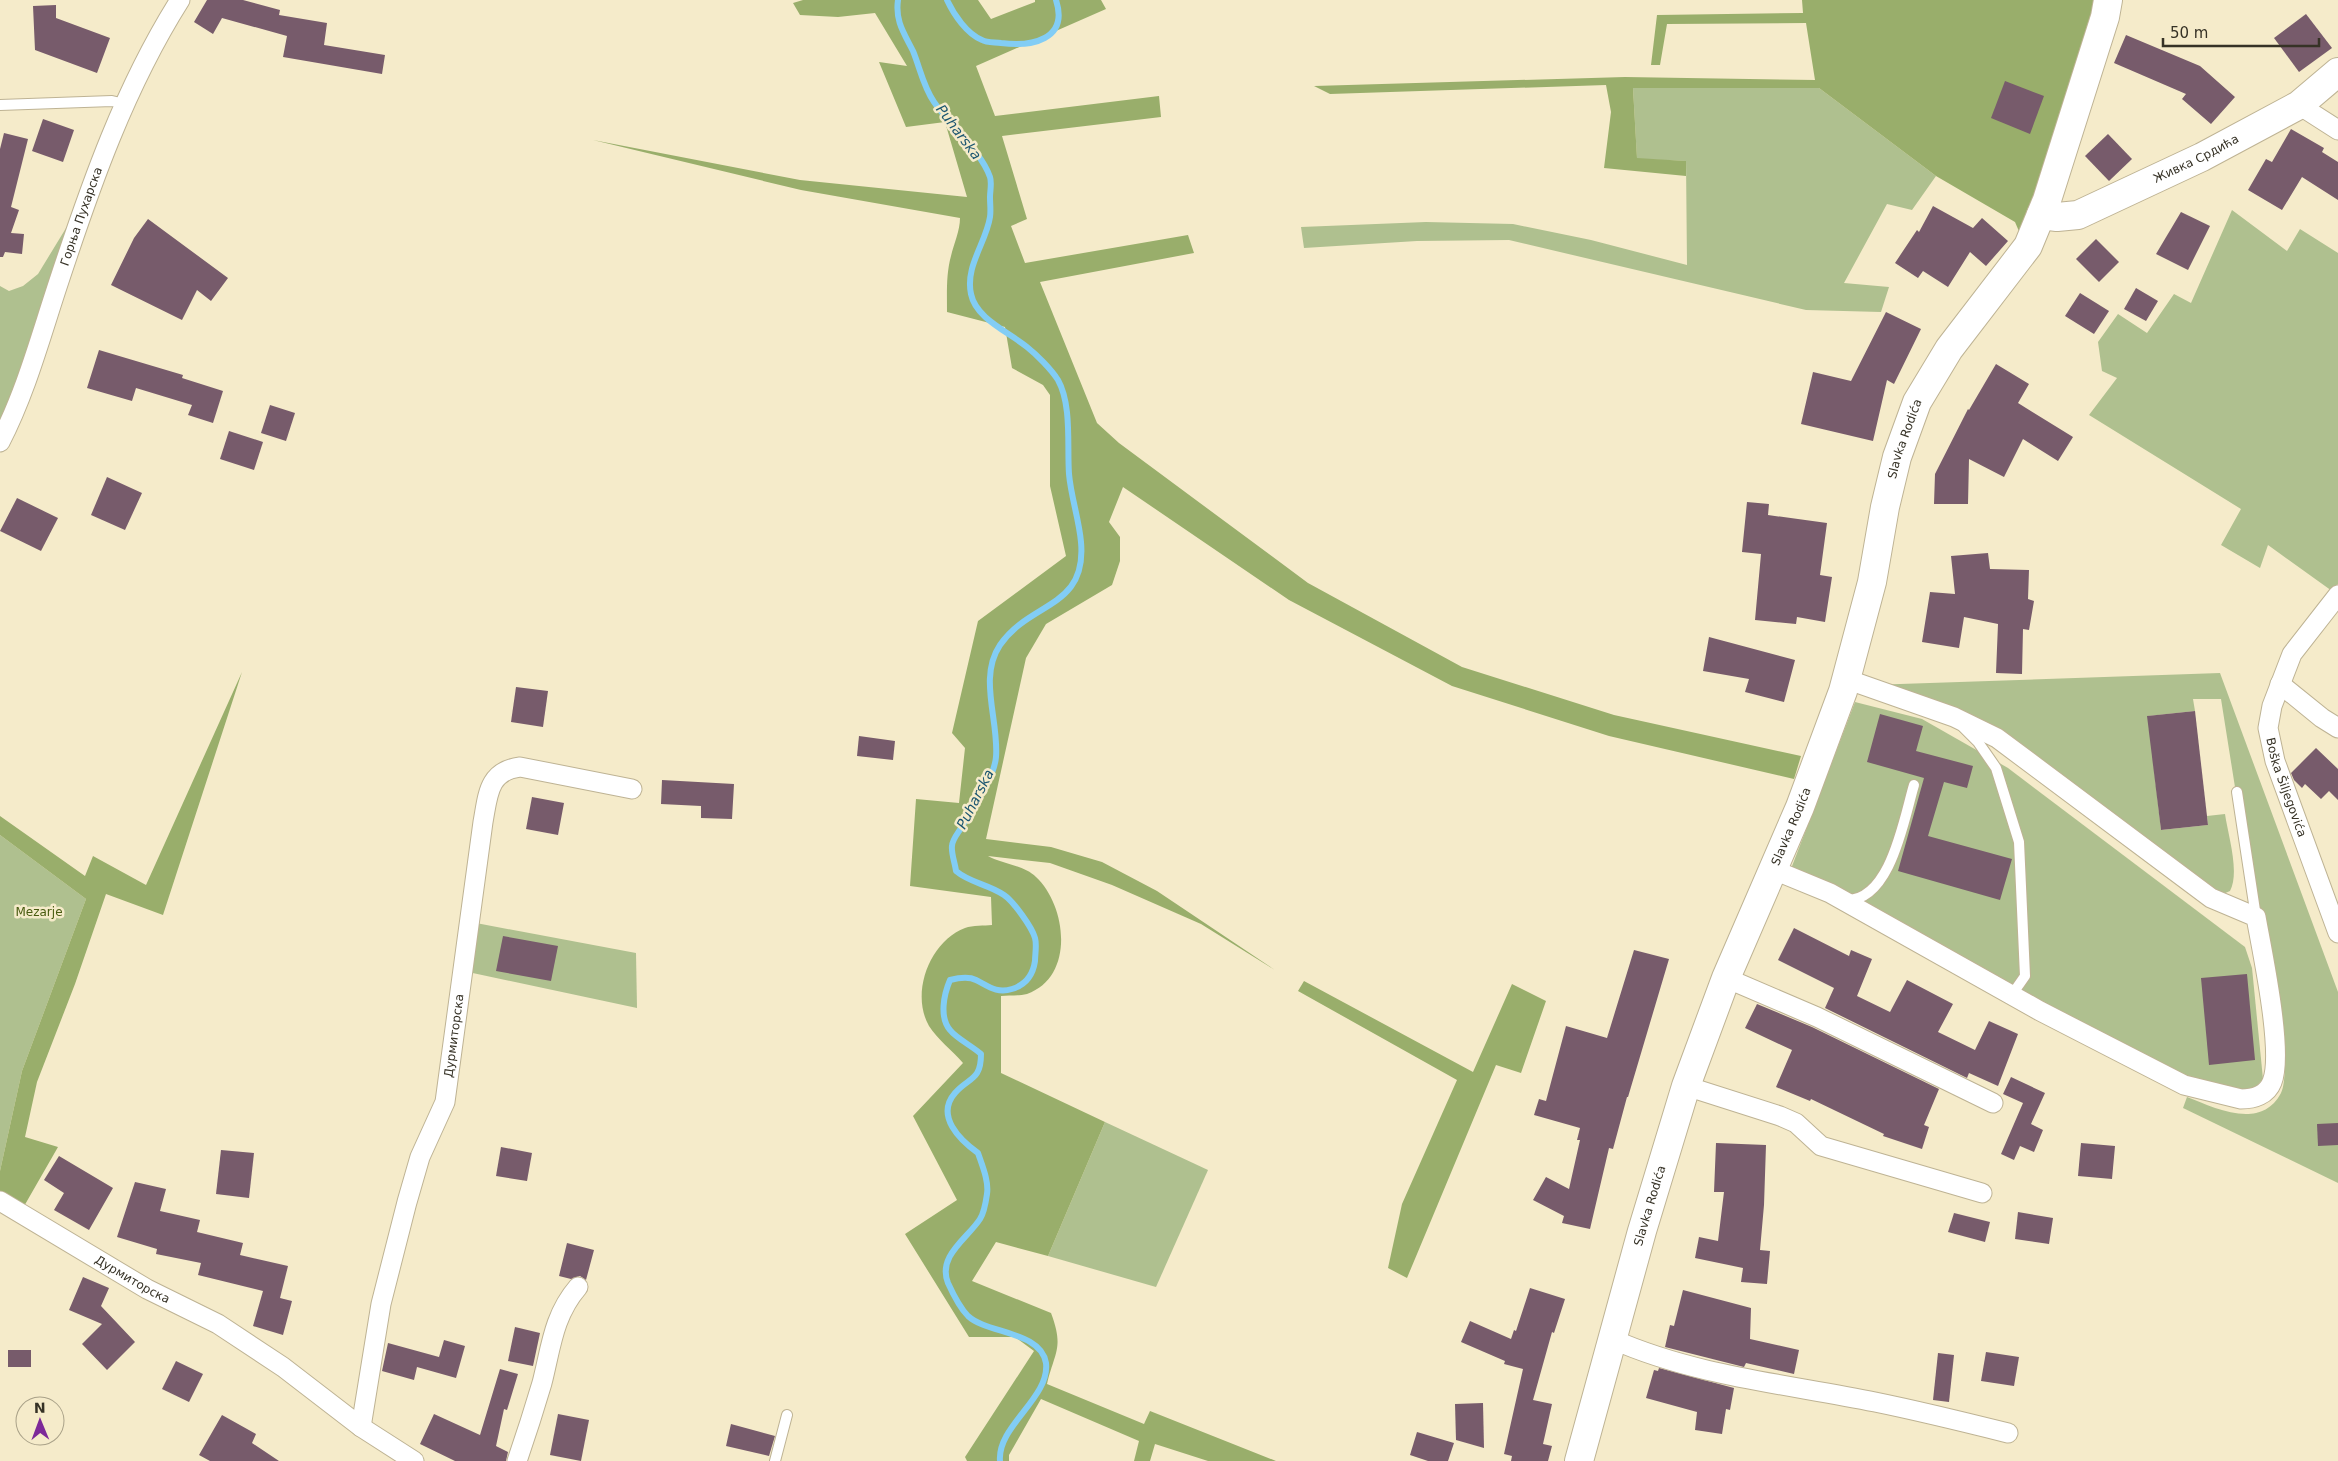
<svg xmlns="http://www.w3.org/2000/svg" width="2338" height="1461" font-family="'DejaVu Sans',sans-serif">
	<rect width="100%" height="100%" fill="#f5ebca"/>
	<g fill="#afc08f">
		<polygon points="1633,88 1819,88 1936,176 1912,210 1887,204 1844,283 1889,287 1881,312 1806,310 1509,240 1417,241 1304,248 1301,227 1426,222 1513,224 1591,240 1687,265 1686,161 1637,159"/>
		<polygon points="2232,210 2287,251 2300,229 2338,253 2338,584 2332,591 2268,545 2260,568 2221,545 2241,509 2089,415 2117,378 2102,371 2098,342 2118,314 2147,333 2174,294 2191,303"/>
		<polygon points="74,215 31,342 0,424 0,286 9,291 23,286 38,274"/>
		<path d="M2220 673 2338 992V1183L2183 1108 2187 1097C2215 1108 2261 1131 2281 1093 2284 1087 2284 1078 2285 1071L2269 935 2255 913 2221 699H2193L2195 711 2148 716 2161 830 2208 825 2207 816 2225 814C2228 835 2240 872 2230 891L2223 894H2215L1995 731 1870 685Z"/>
		<polygon points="1855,702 1922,719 2008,768 2245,947 2252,968 2263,1079 2250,1094 2225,1097 1789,874"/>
		<polygon points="0,835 86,899 22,1071 0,1171"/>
		<polygon points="476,923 636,953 637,1008 468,972"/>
		<polygon points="1105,1122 1208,1170 1156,1287 1048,1256"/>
	</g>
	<g fill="#99ae6b">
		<path d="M803 0H978L991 19 1035 2V0H1101L1106 9 976 66 995 116 1159 96 1161 117 1002 136 1027 219 1011 226 1025 263 1188 235 1194 253 1040 282 1097 423 1119 443 1308 583 1462 667 1614 715 1801 756 1794 779 1609 736 1452 686 1289 600 1123 487 1109 522 1120 537V561L1112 585 1046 624 1026 658 986 839 1051 847 1102 862 1157 891 1275 970 1201 924 1112 885 1050 863 988 856C1002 864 1024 865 1036 877 1067 906 1075 977 1027 994 1019 996 1009 995 1001 996V1073L1105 1122 1048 1256 996 1242 972 1281 1051 1313C1064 1348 1055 1351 1047 1384L1144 1424 1150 1411 1276 1461H1208L1155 1444 1150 1461H1134L1139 1441 1041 1399 1009 1455V1461H967L965 1457 1034 1351 1015 1337H969L905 1234 957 1200 913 1116 963 1063C953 1051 937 1039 929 1026 910 993 930 941 965 928 973 925 984 926 992 925L991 897 910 886 916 799 959 803 965 748 952 733 978 621 1066 556 1050 486V395L1043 385 1012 368 1005 327 947 312C947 293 946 274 951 256 954 243 960 231 960 218L801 190 593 140 800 180 967 197 945 122 906 127 879 62 907 66 875 13 838 17 800 15 793 3Z"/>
		<polygon points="1802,0 2095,0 2034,200 2021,236 2015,222 1936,176 1819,88 1633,88 1637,158 1686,161 1686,176 1604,168 1611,112 1606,85 1330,94 1314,86 1625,77 1815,80 1806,23 1667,24 1660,65 1651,65 1657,15 1803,13"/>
		<polygon points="242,672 163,915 106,894 75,984 37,1082 25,1137 58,1147 23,1208 0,1193 0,1171 22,1071 86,899 0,835 0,816 85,876 93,856 146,885"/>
		<polygon points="1304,981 1473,1072 1512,984 1546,1001 1521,1073 1496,1065 1407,1278 1388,1268 1402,1204 1457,1080 1298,991"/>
	</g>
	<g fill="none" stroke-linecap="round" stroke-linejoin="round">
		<g stroke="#82cdf5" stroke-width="6">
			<path d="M898 0C895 21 904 33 913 51 920 68 923 86 934 102 950 126 981 151 990 177 992 183 990 191 990 197 990 204 991 211 990 217 986 243 965 266 971 294 976 319 1009 332 1027 347 1037 355 1051 369 1058 380 1072 405 1067 446 1069 474 1071 497 1079 519 1081 542 1087 609 1030 601 1000 645 978 678 999 720 996 757 994 779 972 809 961 828 958 833 952 840 952 846 951 853 955 863 956 871 970 883 988 884 1004 895 1013 901 1032 927 1035 938 1037 945 1035 954 1035 961 1033 975 1025 985 1012 989 997 994 988 986 976 980 968 976 958 978 950 980 944 994 939 1017 950 1030 956 1038 972 1046 981 1054 981 1081 969 1077 955 1093 935 1116 960 1140 978 1153 982 1165 989 1181 987 1194 986 1201 984 1213 980 1219 968 1238 937 1256 948 1283 953 1294 960 1308 968 1316 987 1334 1041 1331 1046 1363 1050 1398 997 1426 1000 1461"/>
			<path d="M947 0C954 15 967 34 982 40 987 43 995 42 1001 43 1031 47 1069 40 1056 0"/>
		</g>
	</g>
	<g fill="#775b6b">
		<polygon points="207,0 243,0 280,10 279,15 327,23 324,45 385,55 382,74 283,57 287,36 222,18 213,34 194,22"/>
		<polygon points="56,5 56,18 110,38 97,73 35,50 33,6"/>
		<polygon points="2306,14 2332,48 2299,72 2274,38"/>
		<polygon points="2126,35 2200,66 2235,97 2211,124 2182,99 2186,94 2114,63"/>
		<polygon points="2005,81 2044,96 2030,134 1991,118"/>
		<polygon points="43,119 74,130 63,162 32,151"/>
		<polygon points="2291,129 2324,148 2322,152 2338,162 2338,200 2302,177 2282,210 2248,190 2266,159 2272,162"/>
		<polygon points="4,133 28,139 11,207 19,210 11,233 24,234 22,254 5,252 3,257 0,257 0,149"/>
		<polygon points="2108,134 2132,159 2109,181 2085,156"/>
		<polygon points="1933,206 1973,228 1982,218 2008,241 1986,266 1970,252 1948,287 1923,271 1918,278 1895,263 1917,230 1919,232"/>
		<polygon points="2181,212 2210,226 2188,270 2156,254"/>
		<polygon points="148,219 228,278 211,301 197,290 182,320 111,285 134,238"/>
		<polygon points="2096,239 2119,262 2099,282 2076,259"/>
		<polygon points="2136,288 2158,301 2146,321 2124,309"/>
		<polygon points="2080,293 2109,311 2094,334 2065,316"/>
		<polygon points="1886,312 1921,329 1894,384 1887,380 1873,441 1801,424 1813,372 1851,381"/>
		<polygon points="99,350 183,375 182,378 223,391 213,423 188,415 192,405 136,388 132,401 87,388"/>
		<polygon points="1996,364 2029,384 2018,403 2073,437 2058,461 2023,439 2004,477 1969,459 1968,504 1934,504 1935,474 1968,409 1969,410"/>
		<polygon points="270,405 295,413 286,441 261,433"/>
		<polygon points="229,431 263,442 254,470 220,459"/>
		<polygon points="107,477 142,493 125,530 91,515"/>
		<polygon points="17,498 58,518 41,551 0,531"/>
		<polygon points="1747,502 1769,504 1768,515 1827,523 1820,575 1832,577 1825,622 1797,617 1796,624 1755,620 1761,554 1742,552"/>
		<polygon points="1988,553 1990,569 2029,570 2028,599 2034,601 2029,630 2023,629 2022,674 1996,673 1998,624 1964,617 1959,648 1922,642 1930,592 1955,594 1951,556"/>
		<polygon points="1709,637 1795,660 1784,702 1745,692 1749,679 1703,671"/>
		<polygon points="516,687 548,691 543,727 511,722"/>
		<polygon points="2195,711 2208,825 2161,830 2147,716"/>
		<polygon points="1880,714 1923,726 1916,751 1973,766 1967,788 1944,782 1928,836 2012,859 2000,900 1898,871 1924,778 1867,762"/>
		<polygon points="859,736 895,741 893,760 857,756"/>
		<polygon points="2316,748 2338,769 2338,800 2329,791 2321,799 2305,784 2302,788 2294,780 2291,773"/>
		<polygon points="662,780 734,784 732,819 701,818 701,806 661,804"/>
		<polygon points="532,797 564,803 558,835 526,829"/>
		<polygon points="1794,928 1849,956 1851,950 1872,959 1857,996 1890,1012 1907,980 1953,1004 1938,1032 1975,1050 1989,1021 2018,1034 1998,1086 1969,1073 1967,1078 1825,1008 1834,988 1778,960"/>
		<polygon points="503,936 558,946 551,981 496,971"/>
		<polygon points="1634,950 1669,959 1628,1097 1627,1097 1613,1149 1609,1148 1590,1229 1562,1223 1564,1216 1533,1200 1546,1177 1569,1189 1580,1140 1577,1140 1580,1128 1534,1115 1539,1099 1546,1101 1566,1026 1607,1038"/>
		<polygon points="2247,974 2255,1060 2209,1065 2201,978"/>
		<polygon points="1757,1004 1812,1027 1939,1089 1924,1125 1929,1127 1922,1149 1883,1136 1884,1134 1811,1099 1810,1101 1776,1087 1792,1050 1745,1028"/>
		<polygon points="2011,1077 2045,1093 2031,1124 2043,1130 2034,1152 2020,1146 2014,1160 2001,1154 2023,1103 2003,1094"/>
		<polygon points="2338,1123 2338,1145 2318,1146 2317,1124"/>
		<polygon points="1716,1143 1766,1145 1764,1205 1760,1250 1770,1251 1767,1284 1741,1282 1743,1268 1695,1258 1699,1237 1718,1241 1724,1192 1714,1192"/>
		<polygon points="2081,1143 2115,1146 2112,1179 2078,1176"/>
		<polygon points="501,1147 532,1153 527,1181 496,1176"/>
		<polygon points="221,1150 254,1153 249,1198 216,1194"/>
		<polygon points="59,1156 113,1188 89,1230 54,1210 64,1193 44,1180"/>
		<polygon points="135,1182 166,1189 160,1211 200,1220 197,1232 243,1243 240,1255 288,1266 280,1298 292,1301 283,1335 253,1326 263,1291 198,1275 201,1263 156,1254 157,1249 117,1237"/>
		<polygon points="2018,1212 2053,1218 2049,1244 2015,1239"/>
		<polygon points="1954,1213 1990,1222 1985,1242 1948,1232"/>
		<polygon points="567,1243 594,1250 586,1280 580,1276 571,1279 559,1276"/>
		<polygon points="83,1277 109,1288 101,1306 135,1342 107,1370 82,1344 102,1324 69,1310"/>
		<polygon points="1530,1288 1565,1299 1554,1333 1552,1332 1533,1400 1552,1404 1543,1444 1552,1446 1548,1461 1511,1461 1512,1456 1504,1454 1523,1369 1504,1364 1505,1361 1461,1342 1470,1321 1511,1339 1514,1330 1516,1331"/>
		<polygon points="1683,1290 1751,1308 1750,1339 1799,1350 1794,1374 1746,1363 1744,1367 1665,1347 1670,1325 1674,1326"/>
		<polygon points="515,1327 540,1333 533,1366 508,1361"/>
		<polygon points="444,1340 465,1346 456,1378 417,1367 414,1380 382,1371 388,1343 439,1357"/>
		<rect x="8" y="1350" width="23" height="17"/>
		<polygon points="1986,1352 2019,1357 2014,1386 1981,1381"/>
		<polygon points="1938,1353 1954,1355 1949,1402 1933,1400"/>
		<polygon points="176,1361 203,1374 189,1402 162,1389"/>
		<polygon points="1659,1368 1734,1388 1730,1410 1726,1409 1722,1434 1695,1430 1697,1412 1646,1398 1654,1370 1658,1371"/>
		<polygon points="500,1369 518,1374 507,1410 504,1409 496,1446 508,1452 506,1461 455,1461 420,1444 434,1414 480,1435"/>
		<polygon points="1483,1403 1484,1448 1456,1440 1455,1404"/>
		<polygon points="558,1414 589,1420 581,1461 550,1455"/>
		<polygon points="222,1415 256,1434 252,1443 279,1461 210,1461 199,1455"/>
		<polygon points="731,1424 775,1436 769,1456 726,1446"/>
		<polygon points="1417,1432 1454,1443 1448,1461 1428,1461 1410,1455"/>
	</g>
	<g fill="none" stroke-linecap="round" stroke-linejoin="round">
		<defs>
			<g id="service">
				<polyline points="0,105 112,101 125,104"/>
				<polyline points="1963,727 1978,742 1996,768 2019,842 2025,976 2011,996"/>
				<polyline points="2237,792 2256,917"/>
				<path d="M1846 900C1891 901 1904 818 1914 785"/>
				<polyline points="775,1461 787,1415"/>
			</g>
			<g id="minor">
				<polyline points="2299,105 2338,130"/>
				<path id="s1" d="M0 442C26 392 41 335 59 281 91 184 125 87 180 0"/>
				<path id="s2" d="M2338 595 2292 654 2272 706 2268 728 2275 761 2338 933"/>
				<polyline points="2280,684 2322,718 2338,728"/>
				<path d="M1774 870 1830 893 2040 1011 2184 1085 2241 1099C2254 1099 2267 1095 2272 1082 2284 1053 2262 951 2256 917L2211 898 1997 738 1954 717 1846 679"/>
				<polyline points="1726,978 1817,1017 1993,1103"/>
				<polyline points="1686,1086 1780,1116 1796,1123 1821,1146 1982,1193"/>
				<path id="s3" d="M0 1201 147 1289 218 1324 283 1367 361 1427 414 1461"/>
				<path d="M1612 1339C1695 1376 1787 1384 1875 1402 1919 1411 1964 1422 2008 1433"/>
				<path id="s4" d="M361 1427 381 1304 407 1202 420 1157 445 1102 483 822C488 795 488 771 520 767L632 789"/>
				<path d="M517 1461C526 1435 534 1410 542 1383 551 1348 553 1316 578 1287"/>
			</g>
			<g id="secondary">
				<path id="s5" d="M2041 215 2057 217 2078 215 2202 157 2299 105 2338 72"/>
			</g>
			<g id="primary">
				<path id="s6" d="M1579 1461 1642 1231 1686 1086 1726 978 1800 807 1843 691 1872 582 1885 507 1897 457 1917 402 1949 349 2028 246 2047 200 2105 17 2108 0"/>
			</g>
		</defs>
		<use href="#service" stroke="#beb394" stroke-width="12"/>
		<use href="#minor" stroke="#beb394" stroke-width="21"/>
		<use href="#secondary" stroke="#beb394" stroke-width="30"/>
		<use href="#primary" stroke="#beb394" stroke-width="30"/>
		<use href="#service" stroke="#fff" stroke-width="10"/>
		<use href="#minor" stroke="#fff" stroke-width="19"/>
		<use href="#secondary" stroke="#fff" stroke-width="28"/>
		<use href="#primary" stroke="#fff" stroke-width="28"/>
	</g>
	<g text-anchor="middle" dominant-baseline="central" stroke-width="5" stroke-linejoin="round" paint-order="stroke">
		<g font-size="12" fill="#363226" stroke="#f5ebca">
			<text stroke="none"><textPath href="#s5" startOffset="168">Живка Срдића</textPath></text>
			<text stroke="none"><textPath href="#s1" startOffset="240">Горња Пухарска</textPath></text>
			<text stroke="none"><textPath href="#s6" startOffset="1075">Slavka Rodića</textPath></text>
			<text stroke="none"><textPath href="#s2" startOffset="215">Boška Šiljegovića</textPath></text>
			<text stroke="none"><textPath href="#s6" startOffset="670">Slavka Rodića</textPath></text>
			<text stroke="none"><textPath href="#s4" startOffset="404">Дурмиторска</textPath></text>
			<text stroke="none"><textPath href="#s6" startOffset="265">Slavka Rodića</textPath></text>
			<text stroke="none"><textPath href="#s3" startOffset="154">Дурмиторска</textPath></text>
		</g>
		<g font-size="12" fill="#485b10" stroke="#f5ebca">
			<text x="39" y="912">Mezarje</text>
		</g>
		<g font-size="14" font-style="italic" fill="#1b5570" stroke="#f5ebca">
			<text transform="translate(959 132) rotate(53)">Puharska</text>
			<text transform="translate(975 799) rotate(-63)">Puharska</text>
		</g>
	</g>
	<g transform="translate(40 1421) rotate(359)"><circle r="24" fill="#f5ebca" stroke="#a9a188"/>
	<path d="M0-4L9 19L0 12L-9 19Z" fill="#7d2999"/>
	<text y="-8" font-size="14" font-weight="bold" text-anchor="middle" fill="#363226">N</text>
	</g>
	<path d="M2163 38v8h156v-8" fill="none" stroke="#363226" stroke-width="2.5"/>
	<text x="2170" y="38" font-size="15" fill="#363226" stroke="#f5ebca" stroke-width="4" paint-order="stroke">50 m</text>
</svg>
